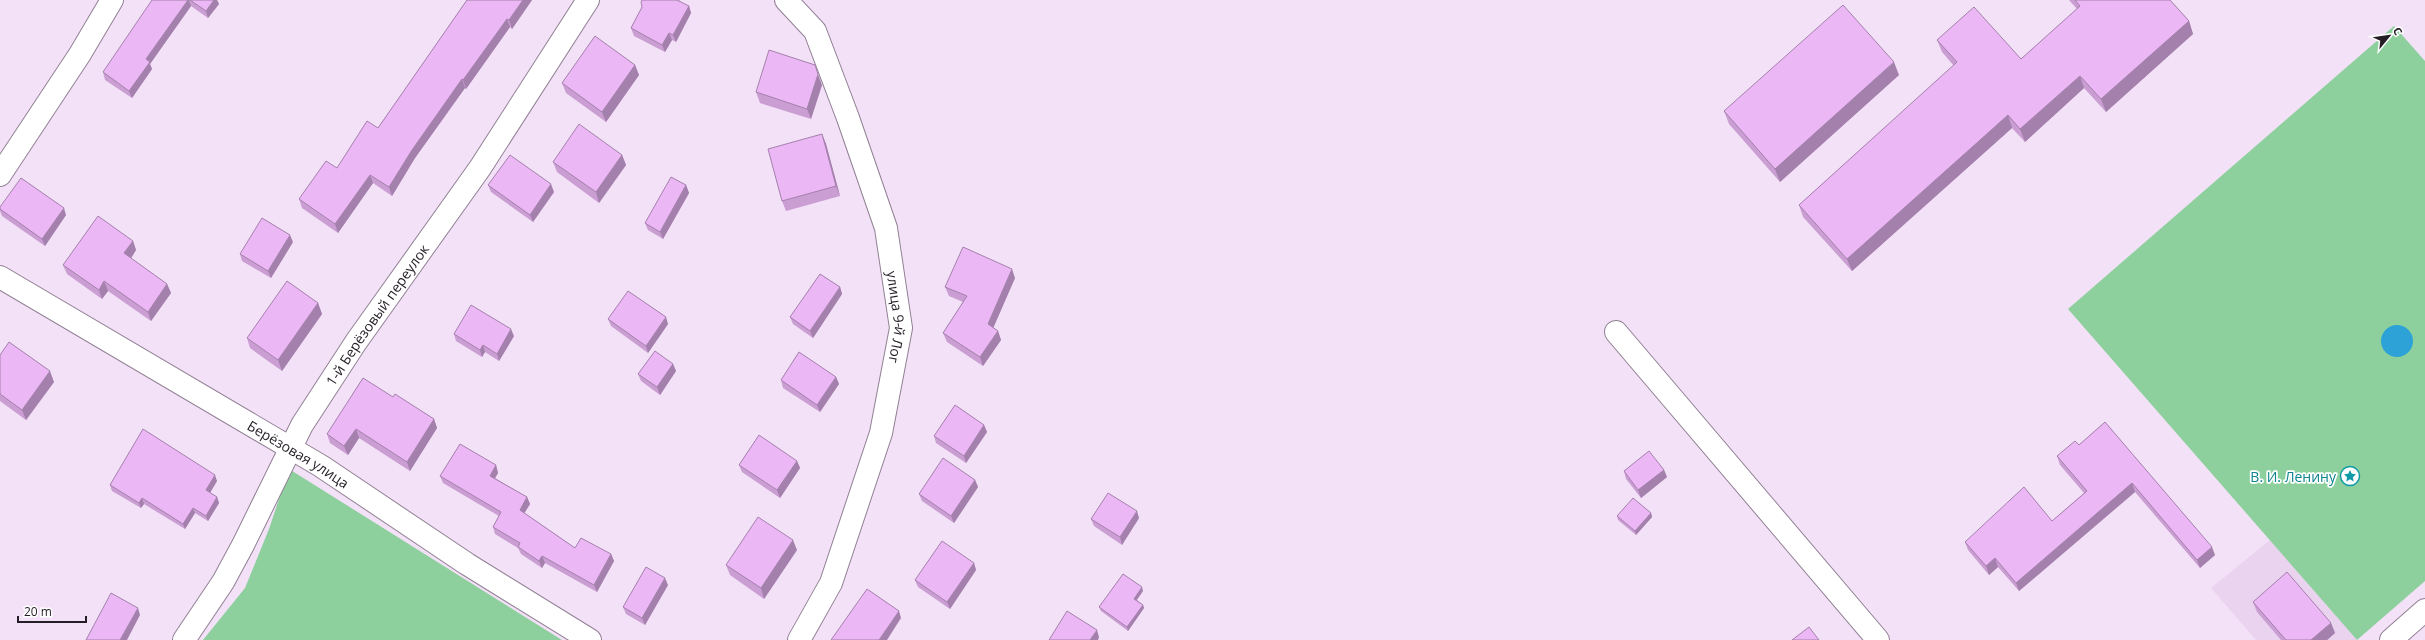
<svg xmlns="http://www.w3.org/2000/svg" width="2425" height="640" font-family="'Open Sans',sans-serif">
	<rect width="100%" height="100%" fill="#f3e1f7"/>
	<polygon fill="#ead3ef" points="2270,540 2357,640 2256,640 2211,588"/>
	<g fill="#8ed09d">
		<polygon points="2394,26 2425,61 2425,581 2357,640 2068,309"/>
		<polygon points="289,469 562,640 203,640 245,588 269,529"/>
	</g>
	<circle fill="#2ca2d6" cx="2397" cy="341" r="16"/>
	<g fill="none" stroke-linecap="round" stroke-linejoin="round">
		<defs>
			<g id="minor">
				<path id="s1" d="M786 0 815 31 848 118 886 228 901 328 881 433 831 583 799 640"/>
				<polyline points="0,175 80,54 112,0"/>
				<path id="s2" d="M0 277 321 466 467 564 590 640"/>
				<polyline points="1616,332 1878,640"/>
				<path id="s3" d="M184 640 223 582 243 545 302 425 356 342 480 168 588 0"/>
			</g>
			<polyline id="secondary" points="2391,640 2425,610"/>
		</defs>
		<use href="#minor" stroke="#918094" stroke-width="24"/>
		<use href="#secondary" stroke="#918094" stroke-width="24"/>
		<use href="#minor" stroke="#fff" stroke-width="22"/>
		<use href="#secondary" stroke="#fff" stroke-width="22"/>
	</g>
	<g fill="#ca9dd3">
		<polygon points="161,0 217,0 219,4 208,18 191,6 150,64 152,69 132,98 105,80 103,72"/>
		<polygon points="467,0 532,0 512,29 510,27 466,89 465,88 415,158 392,196 373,183 338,233 302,208 299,199 337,168 378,128"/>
		<polygon points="642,0 680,0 679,1 689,6 691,13 676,42 672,40 665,52 634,36 631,28 642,7"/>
		<polygon points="2069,0 2170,0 2189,21 2193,34 2106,112 2084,88 2025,142 2012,128 1852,271 1803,217 1799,205 1954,66 1942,52 1937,40 2021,59 2077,9"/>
		<polygon points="635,65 639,75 606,122 566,93 562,83"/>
		<polygon points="1899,75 1780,182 1729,124 1724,111"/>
		<polygon points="822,85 811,119 760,103 756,92"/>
		<polygon points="822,134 826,144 840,196 786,211 782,201"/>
		<polygon points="622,155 626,165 599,203 557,172 553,162"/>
		<polygon points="488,185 554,192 533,222 491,192"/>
		<polygon points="686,185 689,193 663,239 648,230 645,223"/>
		<polygon points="0,207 66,215 45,246 2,216 0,211"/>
		<polygon points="133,241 136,250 131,258 167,284 171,293 151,321 108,291 102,299 67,274 63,265"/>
		<polygon points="293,242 271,278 242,261 240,254"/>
		<polygon points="1015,278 993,328 998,331 1001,340 983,366 947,342 943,333 963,302 949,296 945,287"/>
		<polygon points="840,287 842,294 813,338 793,324 790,317"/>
		<polygon points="318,303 322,314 282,371 250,348 247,338"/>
		<polygon points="608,319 668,324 648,353 611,326"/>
		<polygon points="454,334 514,336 499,361 485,352 482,357 456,341"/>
		<polygon points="0,355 54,382 26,420 0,401"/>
		<polygon points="673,364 676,371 660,395 641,381 638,374"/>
		<polygon points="836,377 839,384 820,412 783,388 781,380"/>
		<polygon points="393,397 434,419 437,428 410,471 359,438 348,455 330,443 327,434"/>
		<polygon points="2105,422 2215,555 2200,568 2135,492 2019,591 1998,567 1989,575 1968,550 1965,542 2052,521 2084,493 2060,465 2057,456 2079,445"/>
		<polygon points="984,425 987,432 966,463 936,443 934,436"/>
		<polygon points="797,461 800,468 780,498 742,472 739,465"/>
		<polygon points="496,465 498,473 495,478 527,497 530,504 524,513 575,548 611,554 614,561 597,592 545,563 542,568 521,554 518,548 495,534 493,527 499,516 443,483 440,476"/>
		<polygon points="1664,470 1667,477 1641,498 1626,479 1624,471"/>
		<polygon points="975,480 978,487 954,523 922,501 919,494"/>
		<polygon points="217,481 210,493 217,497 219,503 208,521 195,513 185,529 144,504 141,508 112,491 110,485"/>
		<polygon points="1651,513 1652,517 1636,535 1618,520 1617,516"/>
		<polygon points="1139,518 1122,545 1094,526 1091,519"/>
		<polygon points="797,550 764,599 730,575 726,565"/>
		<polygon points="974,563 976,570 950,609 918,587 915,580"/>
		<polygon points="668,585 645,625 626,614 623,607"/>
		<polygon points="1143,591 1137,600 1143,605 1144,608 1128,631 1101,611 1099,607"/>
		<polygon points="2253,602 2331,623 2335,633 2327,640 2281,640 2257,612"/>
	</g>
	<g fill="#a480ac">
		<polygon points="188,0 189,0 191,6 150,64 152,69 132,98 129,91 146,59"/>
		<polygon points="214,0 217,0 219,4 208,18 206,11"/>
		<polygon points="523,0 532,0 512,29 509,20"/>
		<polygon points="689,6 691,13 676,42 673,35"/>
		<polygon points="507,19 510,27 466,89 463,80"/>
		<polygon points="2189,21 2193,34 2106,112 2101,99"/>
		<polygon points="669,33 672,40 665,52 662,45"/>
		<polygon points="1894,62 1899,75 1780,182 1775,169"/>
		<polygon points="635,65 639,75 606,122 602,112"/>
		<polygon points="818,74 822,85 811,119 807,109"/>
		<polygon points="2080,76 2084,88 2025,142 2020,129"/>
		<polygon points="462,79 465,88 415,158 392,196 389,187 412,150"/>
		<polygon points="2008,115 2012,128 1852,271 1847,259"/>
		<polygon points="822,134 826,144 840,196 836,186"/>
		<polygon points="622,155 626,165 599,203 596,192"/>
		<polygon points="370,175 373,183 338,233 335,224"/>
		<polygon points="551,184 554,192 533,222 530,215"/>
		<polygon points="686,185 689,193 663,239 660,232"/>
		<polygon points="64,208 66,215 45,246 42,239"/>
		<polygon points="290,235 293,242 271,278 268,271"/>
		<polygon points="133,241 136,250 128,263 124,253"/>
		<polygon points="1012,269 1015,278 991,333 988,324"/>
		<polygon points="104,281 108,291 102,299 99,290"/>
		<polygon points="167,284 171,293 151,321 148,312"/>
		<polygon points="840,287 842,294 813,338 810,331"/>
		<polygon points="318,303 322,314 282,371 278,360"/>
		<polygon points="666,317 668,324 648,353 646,346"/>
		<polygon points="511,329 514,336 499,361 497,354"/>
		<polygon points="998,331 1001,340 983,366 980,357"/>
		<polygon points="483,345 485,352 482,357 480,350"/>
		<polygon points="673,364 676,371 660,395 657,387"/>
		<polygon points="50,371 54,382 26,420 22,410"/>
		<polygon points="836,377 839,384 820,412 817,405"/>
		<polygon points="434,419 437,428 410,471 407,462"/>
		<polygon points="984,425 987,432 966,463 964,456"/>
		<polygon points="356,429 359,438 348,455 344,446"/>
		<polygon points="797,461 800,468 780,498 777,490"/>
		<polygon points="496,465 498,473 492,483 490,476"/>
		<polygon points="1664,470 1667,477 1641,498 1638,490"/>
		<polygon points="215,475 217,481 208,496 206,490"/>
		<polygon points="975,480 978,487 954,523 951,516"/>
		<polygon points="2132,483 2135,492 2019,591 2016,583"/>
		<polygon points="217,497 219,503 208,521 206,516"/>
		<polygon points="527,497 530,504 522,517 520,510"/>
		<polygon points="142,498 144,504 141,508 139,503"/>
		<polygon points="193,508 195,513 185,529 183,524"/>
		<polygon points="1137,511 1139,518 1122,545 1120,537"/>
		<polygon points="1651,513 1652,517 1636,535 1635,531"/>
		<polygon points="793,540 797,550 764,599 761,588"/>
		<polygon points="2212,547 2215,555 2200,568 2197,560"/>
		<polygon points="611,554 614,561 597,592 594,585"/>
		<polygon points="542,556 545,563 542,568 539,561"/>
		<polygon points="1995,558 1998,567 1989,575 1986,566"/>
		<polygon points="974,563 976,570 950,609 947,602"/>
		<polygon points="665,578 668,585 645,625 642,618"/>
		<polygon points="1142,587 1143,591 1135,602 1134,599"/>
		<polygon points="1143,605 1144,608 1128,631 1127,627"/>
		<polygon points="138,608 140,615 127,640 120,640"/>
		<polygon points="899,611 901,618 887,640 879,640"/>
		<polygon points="2331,623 2335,633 2327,640 2311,640"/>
		<polygon points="1097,630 1099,637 1098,640 1090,640"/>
	</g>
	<g fill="#ebb7f5" stroke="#a480ac">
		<polygon points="152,0 188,0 146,59 150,62 129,91 103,72"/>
		<polygon points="190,0 214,0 206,11"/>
		<polygon points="467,0 523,0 509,20 507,19 463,80 462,79 412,150 389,187 370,175 335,224 299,199 326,161 337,168 367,121 378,128"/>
		<polygon points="642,0 677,0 689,6 673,35 669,33 662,45 631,28 642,7 641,2"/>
		<polygon points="2075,0 2170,0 2189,21 2101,99 2080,76 2020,129 2008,115 1847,259 1799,205 1957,62 1937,40 1974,7 2021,59 2080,6"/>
		<polygon points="1843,5 1894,62 1775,169 1724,111"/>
		<polygon points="595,36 635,65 602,112 562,83"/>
		<polygon points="769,50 815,65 818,74 807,109 756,92"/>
		<polygon points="579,124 622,155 596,192 553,162"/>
		<polygon points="822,134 836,186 782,201 768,149"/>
		<polygon points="510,155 551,184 530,215 488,185"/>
		<polygon points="671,177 686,185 660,232 645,223"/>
		<polygon points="21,178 64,208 42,239 0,209 0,207"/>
		<polygon points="98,216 133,241 124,253 167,284 148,312 104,281 99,290 63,265"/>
		<polygon points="262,218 290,235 268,271 240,254"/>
		<polygon points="963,247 1012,269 988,324 998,331 980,357 943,333 967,296 945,287"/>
		<polygon points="820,274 840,287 810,331 790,317"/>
		<polygon points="287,281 318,303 278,360 247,338"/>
		<polygon points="628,291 666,317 646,346 608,319"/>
		<polygon points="471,305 511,329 497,354 483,345 480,350 454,334"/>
		<polygon points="9,342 50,371 22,410 0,394 0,355"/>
		<polygon points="655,351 673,364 657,387 638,374"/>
		<polygon points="799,352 836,377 817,405 781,380"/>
		<polygon points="363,378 393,397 395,394 434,419 407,462 356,429 344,446 327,434"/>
		<polygon points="955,405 984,425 964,456 934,436"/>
		<polygon points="2105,422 2212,547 2197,560 2132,483 2016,583 1995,558 1986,566 1965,542 2024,487 2052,521 2087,491 2057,456 2075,441 2079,445"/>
		<polygon points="143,429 215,475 206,490 217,497 206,516 193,508 183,524 142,498 139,503 110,485"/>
		<polygon points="759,435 797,461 777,490 739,465"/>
		<polygon points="460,444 496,465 490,476 527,497 520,510 575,548 581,538 611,554 594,585 542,556 539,561 518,547 520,543 493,527 501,512 440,476"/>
		<polygon points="1649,451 1664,470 1638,490 1624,471"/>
		<polygon points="943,458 975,480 951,516 919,494"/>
		<polygon points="1108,493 1137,511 1120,537 1091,519"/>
		<polygon points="1633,498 1651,513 1635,531 1617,516"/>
		<polygon points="758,517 793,540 761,588 726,565"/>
		<polygon points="942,541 974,563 947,602 915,580"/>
		<polygon points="646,567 665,578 642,618 623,607"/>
		<polygon points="2287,572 2331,623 2311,640 2286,640 2253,602"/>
		<polygon points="1123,574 1142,587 1134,599 1143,605 1127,627 1099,607"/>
		<polygon points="867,589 899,611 879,640 831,640"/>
		<polygon points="111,593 138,608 120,640 86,640"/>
		<polygon points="1067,611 1097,630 1090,640 1049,640"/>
		<polygon points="1809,627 1819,640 1792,640"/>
	</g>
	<defs>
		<symbol id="sight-ring" viewBox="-11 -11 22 22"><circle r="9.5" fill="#fff" stroke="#0f9aa8" stroke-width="1.5"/><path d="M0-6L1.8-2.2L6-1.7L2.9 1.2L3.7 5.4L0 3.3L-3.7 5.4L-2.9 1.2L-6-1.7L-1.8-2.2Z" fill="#0f9aa8"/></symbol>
	</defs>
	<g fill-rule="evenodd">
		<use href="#sight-ring" x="2339" y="465" width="22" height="22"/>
	</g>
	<g text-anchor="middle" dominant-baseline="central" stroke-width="3.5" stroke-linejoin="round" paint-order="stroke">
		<g font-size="14" fill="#241d25" stroke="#fff">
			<text stroke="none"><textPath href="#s3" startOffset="379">1-й Берёзовый переулок</textPath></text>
			<text stroke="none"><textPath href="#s1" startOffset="342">улица 9-й Лог</textPath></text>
			<text stroke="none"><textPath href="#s2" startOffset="347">Берёзовая улица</textPath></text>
		</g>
		<g font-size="14" fill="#0d838f" stroke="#fff" text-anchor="end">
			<text x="2336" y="476">В. И. Ленину</text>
		</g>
	</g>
	<g transform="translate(2389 36) rotate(61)" stroke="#ffffff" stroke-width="3" paint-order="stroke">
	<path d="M0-3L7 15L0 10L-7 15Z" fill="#241d25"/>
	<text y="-6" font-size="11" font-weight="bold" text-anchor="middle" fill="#241d25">С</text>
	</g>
	<path d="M18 616v6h68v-6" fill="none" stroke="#241d25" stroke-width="2"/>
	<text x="24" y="616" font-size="12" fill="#241d25" stroke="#ffffff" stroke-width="3" paint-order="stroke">20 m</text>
</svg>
